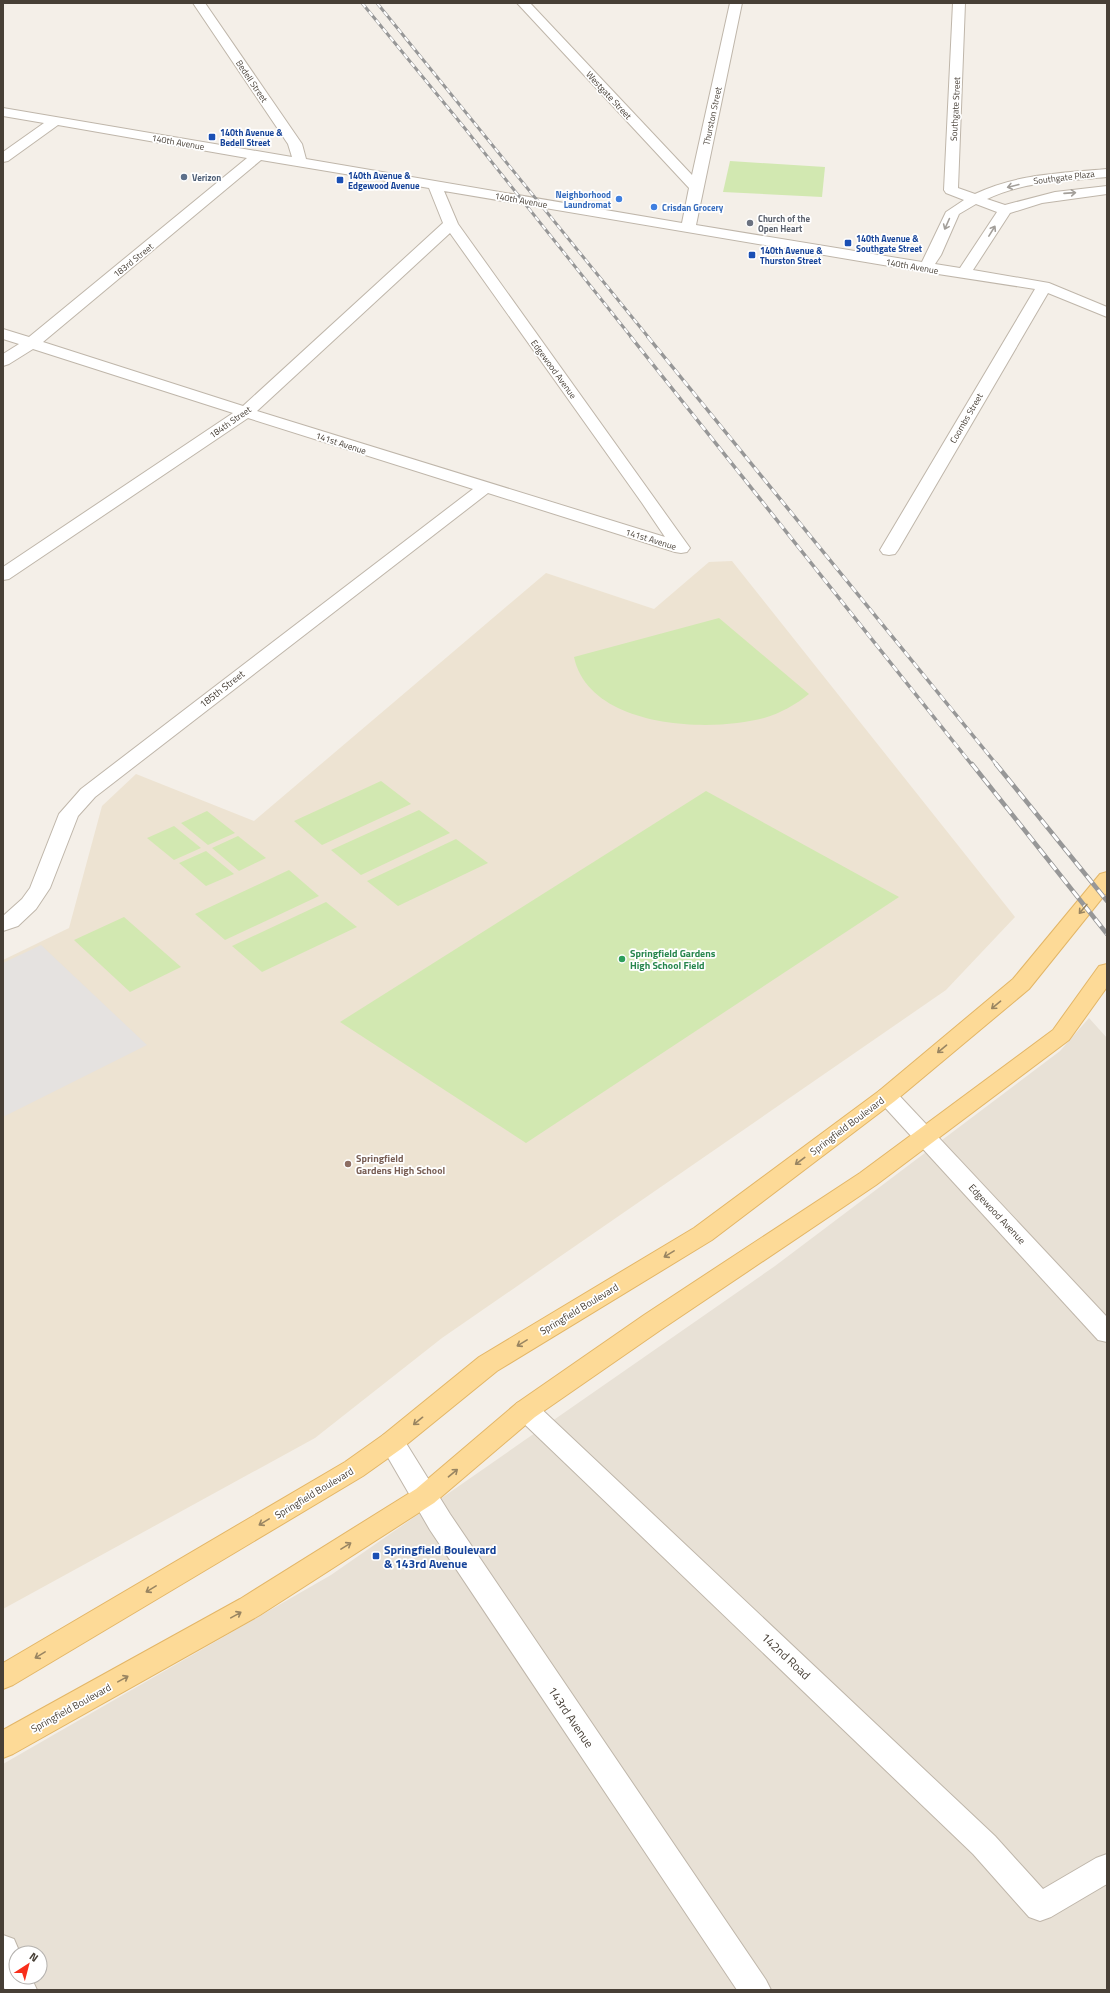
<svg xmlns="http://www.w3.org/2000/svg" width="1110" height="1993" font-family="'Titillium Web',sans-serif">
	<rect width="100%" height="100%" fill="#f4efe8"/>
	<path fill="#e8e1d6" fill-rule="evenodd" d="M1089 1018 1107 1038V1990H3V1764L331 1575 775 1266 1060 1051ZM16 1953H40V1977H16Z"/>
	<polygon fill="#ede3d2" points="732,561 1015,917 946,990 442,1338 315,1438 3,1609 3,960 69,928 102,806 136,774 254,821 546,573 654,609 709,562"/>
	<g fill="#d2e8b1">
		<polygon points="730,161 825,167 822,197 723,192"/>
		<path d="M719 618 809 694C795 705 781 713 764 718 708 733 589 728 574 657Z"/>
		<polygon points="381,781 411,804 322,845 294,821"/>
		<polygon points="706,791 899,897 526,1143 340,1022"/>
		<polygon points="419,810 450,833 361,875 331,850"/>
		<polygon points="207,811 235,833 208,845 181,823"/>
		<polygon points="174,826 201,848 174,860 147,838"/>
		<polygon points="238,836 266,858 239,871 212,848"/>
		<polygon points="456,839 488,863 398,906 367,881"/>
		<polygon points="206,851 234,874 206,886 179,863"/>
		<polygon points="289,870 319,896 225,940 195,914"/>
		<polygon points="326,902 357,927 262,972 232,946"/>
		<polygon points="124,917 181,967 130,992 74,940"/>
	</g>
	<polygon fill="#e5e2e0" points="41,945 147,1045 3,1117 3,963"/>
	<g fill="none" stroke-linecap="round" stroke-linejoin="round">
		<defs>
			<g id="minor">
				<path d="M193 3H205L302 144 306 159 682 223 689 188 517 3H530L692 175 730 3H742L696 225 922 262 946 212 964 200 946 193 944 190 953 3H965L958 188 975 194C1016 174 1062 173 1107 169V177C1067 181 1024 181 987 199L1005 205 1055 192 1107 186V194L1042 203 1010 213 973 270 1049 283 1107 307V317L1048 293 898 550 895 554 889 555 883 554 880 550 1035 289 925 272 444 191 458 224 690 548 687 552 681 553 675 552 488 493 95 797 78 816 50 888 36 909 18 926 3 931V916L22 899 30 888 59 814 81 789 473 489 248 418 9 579 3 580V567L233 413 33 349 9 364 3 366V354L19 344 3 339V329L29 337 247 158 58 125 8 161 3 162V152L44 123 3 116V108L292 157 288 144ZM261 160 429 188 443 223 243 406 43 342ZM976 204 997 212 960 268 935 264 941 255 959 214ZM450 233 642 503 665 537 257 411Z"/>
				<polygon points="887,1088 895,1091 1107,1317 1107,1342 1098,1340 879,1101 876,1096 879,1091"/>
				<polygon points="526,1400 535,1403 995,1836 1043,1889 1096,1858 1107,1854 1107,1884 1051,1917 1040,1921 1029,1917 973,1854 517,1417 513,1410 517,1403"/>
				<polygon points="392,1432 401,1435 450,1514 766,1980 771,1990 737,1990 430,1530 379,1442 383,1435"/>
				<polygon points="3,1935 14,1939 20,1953 16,1953 16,1977 31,1977 37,1990 5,1990 3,1985"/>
			</g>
			<g id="primary">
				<polygon points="1107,872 1107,892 1029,989 895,1101 712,1240 497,1371 401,1449 363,1476 13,1685 3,1689 3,1663 345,1462 383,1435 479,1357 694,1228 879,1091 1013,979 1100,874"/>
				<polygon points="1107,964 1107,987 1069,1040 876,1185 662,1329 535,1417 434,1503 260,1615 13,1754 3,1758 3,1730 240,1599 416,1489 517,1403 644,1315 860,1173 1053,1030 1099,966"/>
			</g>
		</defs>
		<use href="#minor" stroke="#bfb6aa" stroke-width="2"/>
		<use href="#primary" stroke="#e3b667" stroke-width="2"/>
		<use href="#minor" fill="#fff" fill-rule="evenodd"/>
		<use href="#primary" fill="#fdda97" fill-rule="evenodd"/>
		<defs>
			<g id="rail-far2">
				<polyline points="362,3 463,126 632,338"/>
				<polyline points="377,3 649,338"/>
			</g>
			<g id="rail-far1">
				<polyline points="631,337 972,765"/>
				<polyline points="648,337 997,765"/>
			</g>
			<g id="rail">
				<polyline points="972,764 1107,934"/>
				<polyline points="996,764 1107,901"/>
			</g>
		</defs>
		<use href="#rail-far2" stroke="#979797" stroke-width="3"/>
		<use href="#rail-far1" stroke="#979797" stroke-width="3.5"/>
		<use href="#rail" stroke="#979797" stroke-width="4.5"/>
		<use href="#rail-far2" stroke="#fff" stroke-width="2" stroke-dasharray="5.5" stroke-linecap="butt"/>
		<use href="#rail-far1" stroke="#fff" stroke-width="2.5" stroke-dasharray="7" stroke-linecap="butt"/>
		<use href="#rail" stroke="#fff" stroke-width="3" stroke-dasharray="9" stroke-linecap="butt"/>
	</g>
	<defs><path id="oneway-shaft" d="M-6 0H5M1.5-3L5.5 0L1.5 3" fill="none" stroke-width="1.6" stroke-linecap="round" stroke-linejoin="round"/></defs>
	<g stroke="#a39f9a">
		<use href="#oneway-shaft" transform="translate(1013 186) rotate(166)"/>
		<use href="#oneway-shaft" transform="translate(1070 193) rotate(-4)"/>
		<use href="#oneway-shaft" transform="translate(947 224) rotate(114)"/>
		<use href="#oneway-shaft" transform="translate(992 231) rotate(-58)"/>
	</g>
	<g stroke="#998562">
		<use href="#oneway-shaft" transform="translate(1083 909) rotate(130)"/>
		<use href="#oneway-shaft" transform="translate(996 1005) rotate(140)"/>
		<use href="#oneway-shaft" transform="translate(942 1049) rotate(140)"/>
		<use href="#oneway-shaft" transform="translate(800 1161) rotate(143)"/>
		<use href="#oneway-shaft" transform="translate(669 1254) rotate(149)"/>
		<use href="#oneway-shaft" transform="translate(522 1343) rotate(149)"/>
		<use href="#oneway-shaft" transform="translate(418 1421) rotate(141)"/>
		<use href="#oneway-shaft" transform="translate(453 1473) rotate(-40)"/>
		<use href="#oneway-shaft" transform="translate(264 1522) rotate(149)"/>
		<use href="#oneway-shaft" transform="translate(346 1546) rotate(-32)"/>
		<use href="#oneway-shaft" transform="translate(151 1589) rotate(149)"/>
		<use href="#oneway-shaft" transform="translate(236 1615) rotate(-29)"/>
		<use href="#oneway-shaft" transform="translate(40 1655) rotate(149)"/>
		<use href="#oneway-shaft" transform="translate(123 1679) rotate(-29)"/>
	</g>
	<g fill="#1a4fb4" stroke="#fff" stroke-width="1.5">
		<rect x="208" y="133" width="8" height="8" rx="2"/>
		<rect x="336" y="176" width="8" height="8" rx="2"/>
		<rect x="844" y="239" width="8" height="8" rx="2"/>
		<rect x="748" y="251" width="8" height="8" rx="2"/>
		<rect x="372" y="1552" width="8" height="8" rx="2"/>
	</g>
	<circle fill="#5c6f8a" stroke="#fff" stroke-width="1.5" cx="184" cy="177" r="4"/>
	<g fill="#3f7fe0" stroke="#fff" stroke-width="1.5">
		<circle cx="619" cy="199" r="4"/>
		<circle cx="654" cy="207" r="4"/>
	</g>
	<circle fill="#6b7280" stroke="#fff" stroke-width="1.5" cx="750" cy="223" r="4"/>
	<circle fill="#2e9e5b" stroke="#fff" stroke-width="1.5" cx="622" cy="959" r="4"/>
	<circle fill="#8d6e63" stroke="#fff" stroke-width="1.5" cx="348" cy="1164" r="4"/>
	<g text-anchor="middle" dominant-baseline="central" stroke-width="3.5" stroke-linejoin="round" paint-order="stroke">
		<g font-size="9" fill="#473f36" stroke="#fff">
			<text transform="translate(252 81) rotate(56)">Bedell Street</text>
			<text transform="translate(609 95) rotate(47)">Westgate Street</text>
			<text transform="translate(955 109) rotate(-87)">Southgate Street</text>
			<text transform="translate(712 116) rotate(-78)">Thurston Street</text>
			<text transform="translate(178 142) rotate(10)">140th Avenue</text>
			<text transform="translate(1064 177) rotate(-7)">Southgate Plaza</text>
			<text transform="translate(521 200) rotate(10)">140th Avenue</text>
			<text transform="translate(133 260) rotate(-39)">183rd Street</text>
			<text transform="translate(912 266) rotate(10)">140th Avenue</text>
			<text transform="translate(554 369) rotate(54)">Edgewood Avenue</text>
			<text transform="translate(966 418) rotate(-60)">Coombs Street</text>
			<text transform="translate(230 422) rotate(-35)">184th Street</text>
			<text transform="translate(341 443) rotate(18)">141st Avenue</text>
			<text transform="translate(651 539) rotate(17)">141st Avenue</text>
		</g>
		<g font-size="9" font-weight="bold" fill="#164399" stroke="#fff" text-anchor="start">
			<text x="220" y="132">140th Avenue &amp;<tspan x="220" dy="10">Bedell Street</tspan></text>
			<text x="348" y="175">140th Avenue &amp;<tspan x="348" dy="10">Edgewood Avenue</tspan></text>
			<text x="856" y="238">140th Avenue &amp;<tspan x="856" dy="10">Southgate Street</tspan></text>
			<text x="760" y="250">140th Avenue &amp;<tspan x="760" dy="10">Thurston Street</tspan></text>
		</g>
		<g font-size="9" font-weight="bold" fill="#4e5e75" stroke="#fff" text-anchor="start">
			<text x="192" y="177">Verizon</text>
		</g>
		<g font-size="9" font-weight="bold" fill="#366cbe" stroke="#fff" text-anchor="end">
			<text x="611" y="194">Neighborhood<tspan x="611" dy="10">Laundromat</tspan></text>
			<text x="662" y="207" text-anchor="start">Crisdan Grocery</text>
		</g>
		<g font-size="9" font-weight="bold" fill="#5b616d" stroke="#fff" text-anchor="start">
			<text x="758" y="218">Church of the<tspan x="758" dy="10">Open Heart</tspan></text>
		</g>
		<g font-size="10" fill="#473f36" stroke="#fff">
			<text transform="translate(222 689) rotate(-38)">185th Street</text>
			<text transform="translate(847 1126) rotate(-37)">Springfield Boulevard</text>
			<text transform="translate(997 1214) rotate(47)">Edgewood Avenue</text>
			<text transform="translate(579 1309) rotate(-31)">Springfield Boulevard</text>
			<text transform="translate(314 1493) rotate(-31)">Springfield Boulevard</text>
			<text transform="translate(71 1708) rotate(-29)">Springfield Boulevard</text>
		</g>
		<g font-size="10" font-weight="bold" fill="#27864d" stroke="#fff" text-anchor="start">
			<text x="630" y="953">Springfield Gardens<tspan x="630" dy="12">High School Field</tspan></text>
		</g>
		<g font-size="10" font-weight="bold" fill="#785e54" stroke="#fff" text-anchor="start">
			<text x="356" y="1158">Springfield<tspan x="356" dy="12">Gardens High School</tspan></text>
		</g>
		<g font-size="12" font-weight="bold" fill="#164399" stroke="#fff" text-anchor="start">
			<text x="384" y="1549">Springfield Boulevard<tspan x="384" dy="14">&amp; 143rd Avenue</tspan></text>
		</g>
		<g font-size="12" fill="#473f36" stroke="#fff">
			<text transform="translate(786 1656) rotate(43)">142nd Road</text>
			<text transform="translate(571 1717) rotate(56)">143rd Avenue</text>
		</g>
	</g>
	<rect width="1110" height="1993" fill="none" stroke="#473f36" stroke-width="8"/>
	<g transform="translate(28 1965) rotate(36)"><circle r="19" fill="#ffffff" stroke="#b5b2af"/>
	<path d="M0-3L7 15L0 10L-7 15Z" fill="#f82e1b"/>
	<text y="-6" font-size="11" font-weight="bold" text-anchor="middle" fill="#473f36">N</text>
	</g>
</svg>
